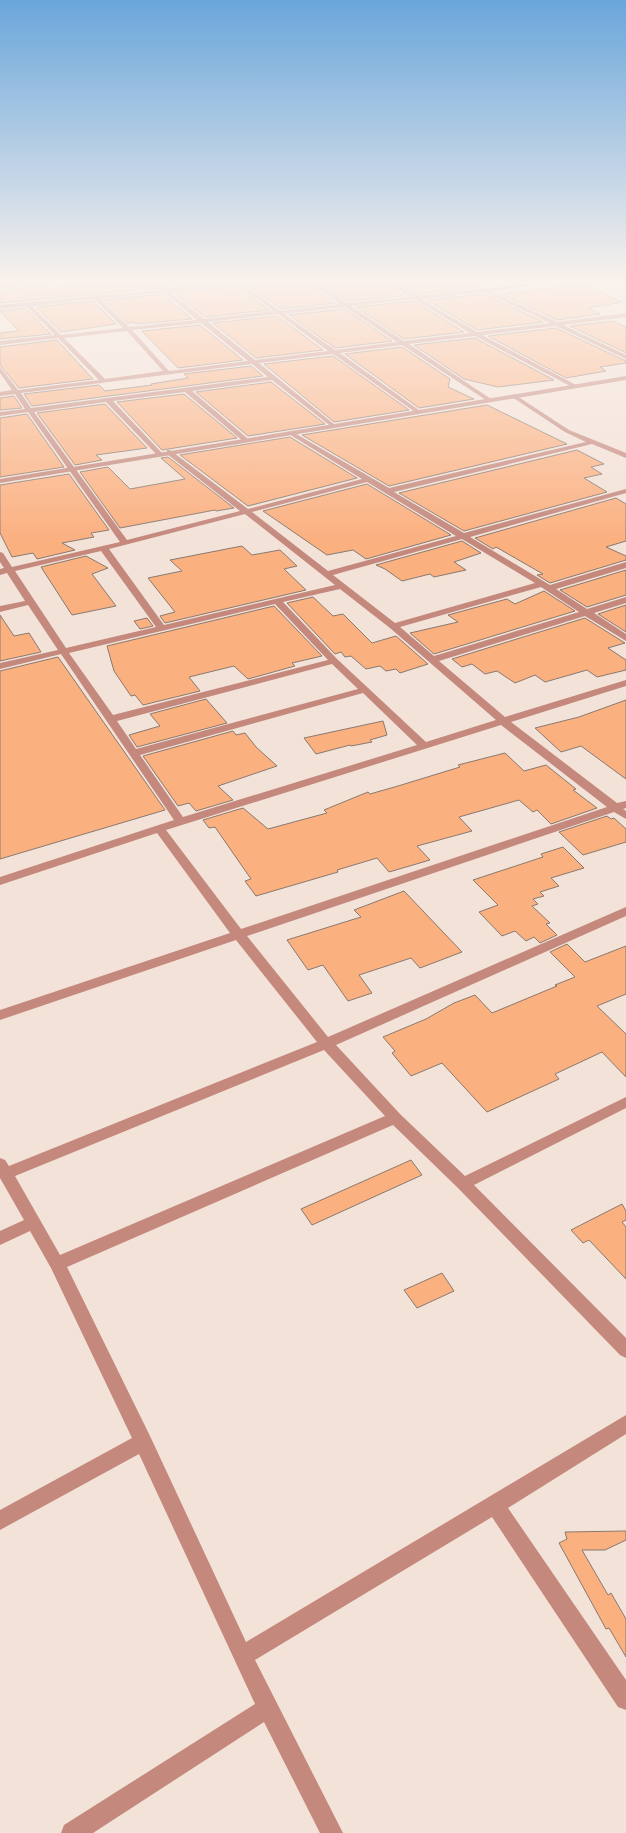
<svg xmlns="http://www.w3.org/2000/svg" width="626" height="1833" font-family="'Public Sans',sans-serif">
	<rect width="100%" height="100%" fill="#f3e2d7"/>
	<g fill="#fbb080" stroke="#897970">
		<polygon points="83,284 195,284 166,287 163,285 160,288 0,303 0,291 46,285 48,288"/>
		<polygon points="246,284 250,284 250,287 269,284 309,284 335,303 281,309"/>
		<polygon points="322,284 387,284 403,296 347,301"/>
		<polygon points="400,284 472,284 478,287 416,294"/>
		<polygon points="576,284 583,284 622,302 588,308 600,314 557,320 502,294"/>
		<polygon points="236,286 269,310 205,317 175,293"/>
		<polygon points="163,294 192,319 136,324 133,322 127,323 104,300"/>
		<polygon points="485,294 543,322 477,330 427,300"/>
		<polygon points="93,301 116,324 61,332 36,307"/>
		<polygon points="414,301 464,332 404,339 356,307"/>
		<polygon points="25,308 51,334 0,339 0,333 19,331 0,311"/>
		<polygon points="345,309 392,341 335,348 289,315"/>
		<polygon points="277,316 323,350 256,358 213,323"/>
		<polygon points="613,321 626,327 626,353 570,326"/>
		<polygon points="200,325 243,360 178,368 142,331"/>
		<polygon points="556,328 626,361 626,363 600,367 606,371 566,378 488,336"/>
		<polygon points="475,338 554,380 498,387 464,379 414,345"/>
		<polygon points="57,340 93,379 19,388 0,365 0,347"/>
		<polygon points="402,347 450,379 448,387 474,399 419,408 345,354"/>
		<polygon points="333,356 409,410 334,422 264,364"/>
		<polygon points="251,366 263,376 32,406 24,394 99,385 105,391 152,385 151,384 188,378 184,374"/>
		<polygon points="271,382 325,424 248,436 196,392"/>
		<polygon points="184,394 237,438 162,450 117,402"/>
		<polygon points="14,396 22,408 0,410 0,398"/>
		<polygon points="105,404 147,448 96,455 102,460 75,465 37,413"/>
		<polygon points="487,405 567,444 389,486 302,435"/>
		<polygon points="27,414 64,467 0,477 0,418"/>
		<polygon points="290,437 357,478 248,506 180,455"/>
		<polygon points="577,450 604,464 591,467 602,474 584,478 607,492 464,531 399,493"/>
		<polygon points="168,457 234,508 216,511 215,510 120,528 80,472 108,467 130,489 185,479 161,458"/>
		<polygon points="69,474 109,530 91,533 94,537 62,543 75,550 37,559 33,553 12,557 0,533 0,485"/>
		<polygon points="367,484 451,535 366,559 353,550 327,555 263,511"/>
		<polygon points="616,498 626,504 626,541 606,547 626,556 626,560 550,583 537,575 543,574 496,547 493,549 475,538"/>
		<polygon points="462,541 481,553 454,562 466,570 434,577 430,574 402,581 385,569 376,565"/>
		<polygon points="242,546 252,555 280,550 297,566 284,569 306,590 165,623 160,616 175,612 148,578 182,571 170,560"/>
		<polygon points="86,556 108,568 92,574 116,606 72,615 41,567"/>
		<polygon points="626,570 626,595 587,607 560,590"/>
		<polygon points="544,591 575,611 434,654 410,633 458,622 448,615 507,599 515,604"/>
		<polygon points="313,597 333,616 343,614 372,643 396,636 428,664 400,673 396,669 386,671 380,666 366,669 351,656 345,657 341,652 335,654 287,603"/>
		<polygon points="626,605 626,632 598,614"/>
		<polygon points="274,606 322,656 292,663 295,666 248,679 234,666 189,677 200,691 143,705 135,695 131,696 114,671 107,646"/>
		<polygon points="0,615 14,636 29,633 41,652 0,661"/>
		<polygon points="147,618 153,626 140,629 134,621"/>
		<polygon points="585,618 625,643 608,648 626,660 626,670 597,677 587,670 545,682 535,675 515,683 497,671 485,674 472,664 462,667 452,659"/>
		<polygon points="58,657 165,810 0,859 0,671"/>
		<polygon points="206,699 227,723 137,747 129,735 160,726 150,714"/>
		<polygon points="626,700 626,779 581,746 561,752 535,728 579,717"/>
		<polygon points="383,721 387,735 370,740 372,742 351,746 350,745 316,754 304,738"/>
		<polygon points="233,731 236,735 245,733 256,747 277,766 218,786 233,800 196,811 189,803 178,806 143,756"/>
		<polygon points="505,753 524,771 546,765 576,789 573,790 597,808 551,824 537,810 533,812 519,800 459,817 472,831 417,846 430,860 389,872 377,858 337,870 338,872 256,896 245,881 251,879 215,827 209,828 203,820 243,808 268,829 327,813 324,810 368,792 370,794 398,786 460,767 458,765"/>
		<polygon points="607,816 611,819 614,818 626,829 626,842 583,855 559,832"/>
		<polygon points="563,847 584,868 551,878 559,886 540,892 544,896 533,899 538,904 532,906 550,923 546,924 557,935 540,943 534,937 526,941 515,931 502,936 479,912 498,905 473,880 543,857 541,854"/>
		<polygon points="404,891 462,952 420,968 411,958 359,975 372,993 348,1001 323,965 308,970 287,940 361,917 354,910"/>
		<polygon points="567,944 585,962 626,946 626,994 597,1006 626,1034 626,1077 602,1052 555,1074 559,1079 487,1112 442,1063 411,1076 392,1053 395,1051 383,1037 426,1019 454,1003 475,995 492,1013 557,986 555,985 575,977 550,952"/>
		<polygon points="411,1160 422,1175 312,1225 301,1209"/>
		<polygon points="622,1204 626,1211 626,1220 622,1222 626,1227 626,1279 589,1240 583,1243 571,1230"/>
		<polygon points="442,1273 454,1291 417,1308 404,1290"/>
		<polygon points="626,1531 626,1540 605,1550 582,1550 608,1595 611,1593 626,1619 626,1657 609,1628 606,1629 559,1543 567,1539 565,1532"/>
	</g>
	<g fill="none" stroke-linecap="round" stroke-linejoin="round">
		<g fill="#c4887d" fill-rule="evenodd">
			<polygon points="13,284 34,284 0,289 0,285"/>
			<path d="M215 284H236L170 292 204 319 274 311 236 284H243L280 311 340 304 311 284H318L347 303 409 297 389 284H396L416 296 523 284H542L492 291 557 322 626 313V317L563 325 626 355V359L556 326 482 335 576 385 577 386 574 388 475 336 409 344 491 399V401L489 402 402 345 340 353 420 411 421 412 418 414 333 354 259 363 335 425V427L333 428 272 380 192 391 247 438V442H244L185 392 113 401 161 452 162 454 158 456 106 402 34 412 127 540 240 511 167 454V450H170L248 509 362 479 289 434V432L291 431 389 488 586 442 565 432 512 397V395L514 394 569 430 626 453V458L592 444 394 492 464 533 626 489V493L470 537 550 585 626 562V568L556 589 587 609 626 597V603L594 613 626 634V641L585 616 439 661 505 717 626 680V686L511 722 617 803 626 801V808L623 809 626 811V819L614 812 247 936 328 1037 626 907V916L336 1045 400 1114 465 1176 626 1097V1108L474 1185 626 1338V1358L620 1355 458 1188 393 1125 67 1267 150 1436 246 1642 626 1415V1434L508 1508 626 1680V1710L618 1707 492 1517 255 1660 343 1833H320L264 1722 93 1833H61L64 1825 255 1704 139 1454 0 1530V1510L132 1438 51 1268 30 1231 0 1245V1231L24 1220 0 1178V1158L5 1160 9 1166 317 1042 236 940 0 1020V1010L230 933 157 833 0 885V877L174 820 61 654 0 669V663L58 650 28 605 0 612V606L25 601 7 573 0 575V569L4 568 0 562V552L3 553 12 567 120 542 28 412 0 416V412L25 409 15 394 0 396V392L12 390 0 373V367L18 390 99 380 58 338 0 345V341L55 335 26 306 0 309V305L161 290 163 287 166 289ZM164 292 197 320 129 327 100 299ZM485 292 550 323 477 332 421 299ZM94 299 123 328 61 335 32 306ZM414 299 470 333 404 341 351 306ZM345 307 397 342 335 350 284 314ZM278 314 328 351 255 360 208 322ZM201 323 248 361 169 371 132 330ZM127 331 163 371 105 379 64 338ZM252 364 268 377 31 408 21 393ZM367 482 456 536 328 571 252 512ZM245 514 335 585 164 625 109 549ZM462 539 535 583 395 623 333 575ZM101 551 156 627 66 648 15 571ZM541 587 579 612 434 656 400 627ZM340 589 390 628 496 720 426 742 337 659 283 602ZM275 604 328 660 113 715 69 653ZM332 664 358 689 136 749 117 721ZM363 693 417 745 183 817 140 755ZM501 725 607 807 241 929 166 830ZM324 1050 385 1116 60 1255 15 1176Z"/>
		</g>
		<g fill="#c4887d" fill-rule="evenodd">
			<polygon points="615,284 626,285 626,289 616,285"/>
			<polygon points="626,376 626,380 0,483 0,479"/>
		</g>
	</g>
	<linearGradient id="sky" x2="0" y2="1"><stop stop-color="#6aa6db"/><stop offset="0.52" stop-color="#faf2ed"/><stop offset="1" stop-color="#faf2ed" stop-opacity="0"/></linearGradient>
	<rect width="626" height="541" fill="url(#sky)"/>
</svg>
